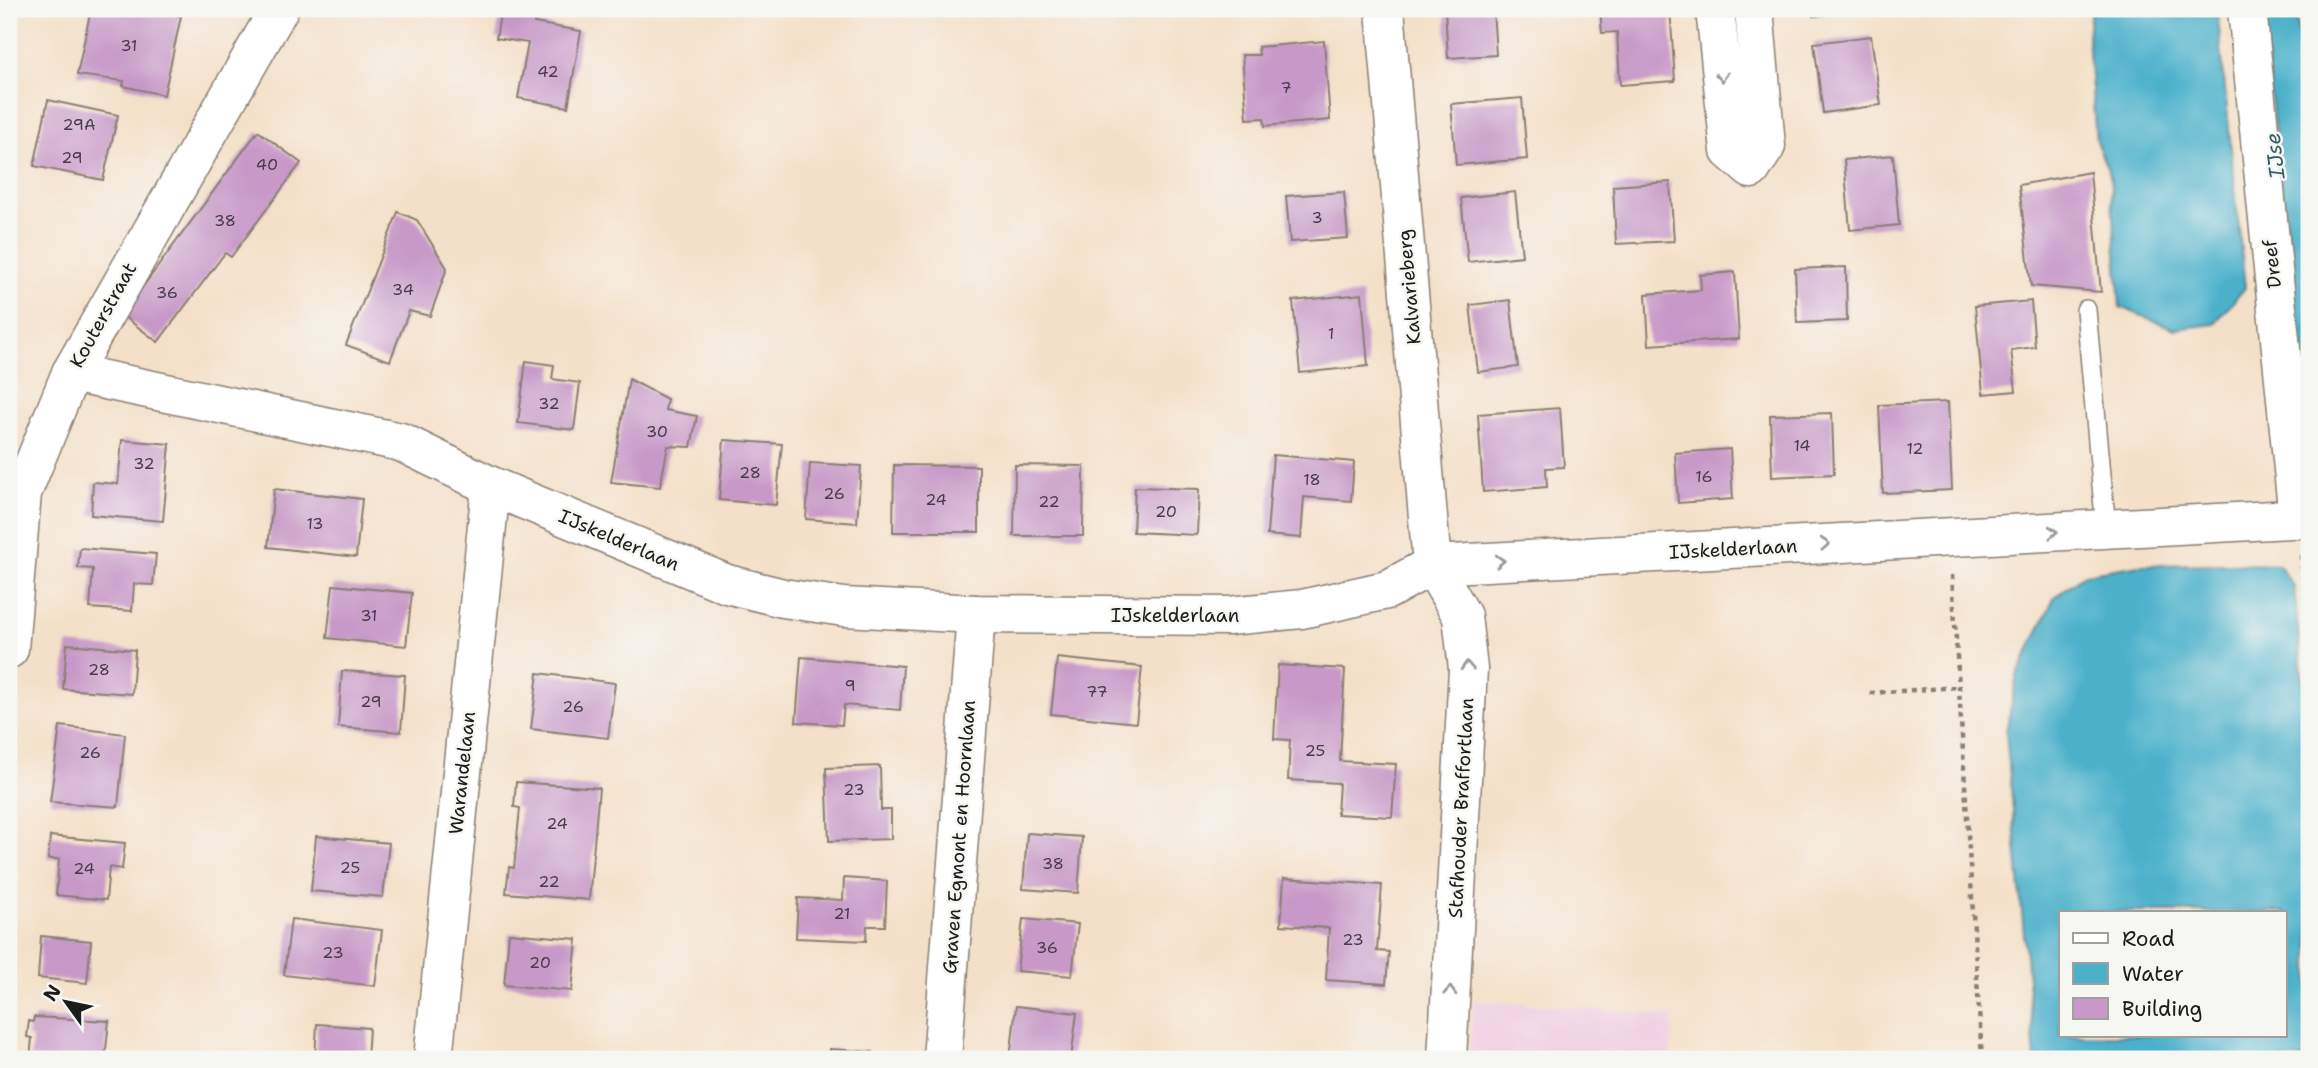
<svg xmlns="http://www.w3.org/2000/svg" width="2318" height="1068" font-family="'Shantell Sans',sans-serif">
	<rect width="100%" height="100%" fill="#f6f6f2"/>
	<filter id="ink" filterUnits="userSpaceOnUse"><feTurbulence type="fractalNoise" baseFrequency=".0143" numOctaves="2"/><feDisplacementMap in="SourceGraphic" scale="14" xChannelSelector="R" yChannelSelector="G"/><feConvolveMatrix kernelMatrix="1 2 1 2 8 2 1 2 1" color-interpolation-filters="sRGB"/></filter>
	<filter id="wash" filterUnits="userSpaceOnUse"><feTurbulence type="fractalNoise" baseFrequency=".00686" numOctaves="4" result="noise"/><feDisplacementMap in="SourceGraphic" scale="28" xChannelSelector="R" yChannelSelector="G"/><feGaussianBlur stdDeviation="1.57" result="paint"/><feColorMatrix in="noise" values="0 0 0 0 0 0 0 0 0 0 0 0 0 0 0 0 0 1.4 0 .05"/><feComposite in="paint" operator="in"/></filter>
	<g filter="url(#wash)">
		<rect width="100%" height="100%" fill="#f4e0c8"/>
		<polygon fill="#f1d0e3" points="1473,1000 1674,1016 1670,1059 1470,1059"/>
		<g fill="#4bb1cb" stroke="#346674" stroke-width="2" fill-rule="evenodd">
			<polygon points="2091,9 2217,9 2245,288 2214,324 2175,329 2120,307 2110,175 2096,141 2088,37"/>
			<polygon points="2261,9 2296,9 2309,148 2309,438"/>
			<path d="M2236 564 2279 565 2294 587 2309 750V1059H2035L2006 732 2017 676 2054 598 2085 574 2139 565ZM2061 912H2285V1035H2061Z"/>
		</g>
		<g id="blocks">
			<g fill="#c899c8">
				<polygon points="91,9 148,9 181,16 164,95 123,86 124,81 77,75"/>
				<polygon points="501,9 537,9 534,23 581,31 568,107 518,98 528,43 496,38"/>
				<polygon points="1445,9 1493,9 1496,55 1448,58"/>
				<polygon points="1600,9 1670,9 1675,81 1620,85 1617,32 1602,33"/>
				<polygon points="1812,9 1855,9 1855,10 1813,16"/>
				<polygon points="1871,36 1881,105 1823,113 1814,43"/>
				<polygon points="1324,41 1330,120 1265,126 1264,118 1247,119 1242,55 1259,55 1258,47"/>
				<polygon points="1522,98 1527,159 1456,165 1451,104"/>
				<polygon points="48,100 118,115 103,180 34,166"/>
				<polygon points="258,131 301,163 231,257 225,253 158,342 122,315"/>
				<polygon points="1893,155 1899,225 1850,230 1844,160"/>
				<polygon points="2090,172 2101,292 2031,286 2019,185"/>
				<polygon points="1670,182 1674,241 1616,244 1613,186"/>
				<polygon points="1344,192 1348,238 1290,242 1286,196"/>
				<polygon points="1515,192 1522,256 1468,262 1461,198"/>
				<polygon points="398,212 417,220 447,268 430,316 409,311 390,361 346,345"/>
				<polygon points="1846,267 1847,321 1797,323 1795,269"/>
				<polygon points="1735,272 1739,339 1649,345 1646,294 1701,290 1700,275"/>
				<polygon points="1362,294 1368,366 1300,373 1293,301"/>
				<polygon points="1510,300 1518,367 1478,372 1470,305"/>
				<polygon points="2031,301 2035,347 2011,350 2016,391 1983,394 1975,306"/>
				<polygon points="526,361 554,365 552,379 580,383 574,430 518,423"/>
				<polygon points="629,379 667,399 665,410 697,416 691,447 668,446 660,487 611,482"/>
				<polygon points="1948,402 1952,490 1883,493 1879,405"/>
				<polygon points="1560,408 1564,467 1546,468 1547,487 1483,492 1478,414"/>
				<polygon points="1832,413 1834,474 1772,477 1770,415"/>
				<polygon points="122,440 170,444 163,521 91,515 93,482 118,484"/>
				<polygon points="724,440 782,444 776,505 719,500"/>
				<polygon points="1730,449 1733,499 1678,503 1675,453"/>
				<polygon points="1273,455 1354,462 1351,501 1304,497 1301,538 1267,535"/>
				<polygon points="810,463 861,466 857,523 806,519"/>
				<polygon points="894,465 979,466 979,532 893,532"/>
				<polygon points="1015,465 1084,466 1083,536 1014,536"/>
				<polygon points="1135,487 1199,489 1197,535 1133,532"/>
				<polygon points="274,489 362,499 356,557 268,547"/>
				<polygon points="80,548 156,554 153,585 134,584 132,611 90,608 93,569 78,568"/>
				<polygon points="333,585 412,593 406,646 327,638"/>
				<polygon points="67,644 135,650 132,694 63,689"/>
				<polygon points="801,657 903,666 900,710 844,705 842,725 796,722"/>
				<polygon points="1057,658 1142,667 1136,723 1051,714"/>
				<polygon points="1278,665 1345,669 1340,761 1396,764 1392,817 1337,814 1339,783 1288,780 1290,740 1274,739"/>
				<polygon points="342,671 405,675 401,732 338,727"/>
				<polygon points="538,673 615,683 608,738 531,729"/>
				<polygon points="60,726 125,734 118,807 50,802"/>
				<polygon points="880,766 881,810 891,810 891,839 829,841 826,768"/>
				<polygon points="516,782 599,788 589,900 506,893 509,867 514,868 520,808 514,807"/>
				<polygon points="1027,833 1082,837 1078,893 1023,889"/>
				<polygon points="50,836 125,843 122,869 109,867 106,900 56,895 59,859 48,859"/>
				<polygon points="316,836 389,843 383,897 311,891"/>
				<polygon points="844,878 887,881 885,926 867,926 866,941 796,938 798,898 843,900"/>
				<polygon points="1284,878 1382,885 1377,951 1389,952 1386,984 1326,980 1329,928 1281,925"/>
				<polygon points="291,919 382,930 375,986 284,975"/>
				<polygon points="1023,919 1078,924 1072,976 1017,971"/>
				<polygon points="509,933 577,939 572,991 504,985"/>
				<polygon points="41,936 91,941 87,983 38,978"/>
				<polygon points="1016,1006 1077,1013 1071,1059 1010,1059"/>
				<polygon points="34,1017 109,1021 105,1059 30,1059 32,1038 27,1037 29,1021 33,1022"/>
				<polygon points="317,1024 369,1028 367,1059 315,1058"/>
				<polygon points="830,1049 873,1052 873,1059 829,1059"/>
			</g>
		</g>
	</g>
	<g filter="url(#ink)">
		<use href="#blocks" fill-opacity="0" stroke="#887e72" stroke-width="2"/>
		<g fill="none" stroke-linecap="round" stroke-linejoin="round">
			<defs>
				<polyline id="lane" points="2086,310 2106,529"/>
				<g id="street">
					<polyline points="1385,9 1432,565 1462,616 1468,669 1447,1059"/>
					<polyline points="1715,9 1730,151 1751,169 1766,146 1754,9"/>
					<polyline points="2247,9 2298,519"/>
					<polyline points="71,373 401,442 491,486 727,584 783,598 844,607 976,614 1228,616 1302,609 1387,590 1432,565 2309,518"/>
					<polyline points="9,649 22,493 71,373 279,9"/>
					<polyline points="433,1059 491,486"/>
					<polyline points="942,1059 976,614"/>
				</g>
			</defs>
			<use href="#lane" stroke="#887e72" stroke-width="22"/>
			<use href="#street" stroke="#887e72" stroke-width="41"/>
			<g stroke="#887e72" stroke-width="4.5" stroke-dasharray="5 5" stroke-linecap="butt">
				<polyline points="2301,555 2309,651"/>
				<polyline points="1952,575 1982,1059"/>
				<polyline points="1870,693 1959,687"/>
			</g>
			<use href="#lane" stroke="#fff" stroke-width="19"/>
			<use href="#street" stroke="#fff" stroke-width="38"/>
		</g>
		<defs><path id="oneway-chevron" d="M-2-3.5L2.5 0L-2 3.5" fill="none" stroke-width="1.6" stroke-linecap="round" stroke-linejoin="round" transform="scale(1.75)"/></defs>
		<g stroke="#999">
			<use href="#oneway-chevron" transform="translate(1722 77) rotate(84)"/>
			<use href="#oneway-chevron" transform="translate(2053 532) rotate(-3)"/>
			<use href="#oneway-chevron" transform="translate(1825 544) rotate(-3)"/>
			<use href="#oneway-chevron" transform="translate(1500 561) rotate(-3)"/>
			<use href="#oneway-chevron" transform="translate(1467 666) rotate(-93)"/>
			<use href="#oneway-chevron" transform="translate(1450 991) rotate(-87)"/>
		</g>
	</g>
	<g text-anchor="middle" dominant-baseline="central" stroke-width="5" stroke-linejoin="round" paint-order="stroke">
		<g font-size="16" fill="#473b47">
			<text x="129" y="45">31</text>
			<text x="548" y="71">42</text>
			<text x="1286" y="87">7</text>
			<text x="79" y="124">29A</text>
			<text x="72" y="157">29</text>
			<text x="267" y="164">40</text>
			<text x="1317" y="217">3</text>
			<text x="225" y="220">38</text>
			<text x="403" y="289">34</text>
			<text x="167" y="292">36</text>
			<text x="1331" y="333">1</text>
			<text x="549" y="403">32</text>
			<text x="657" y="431">30</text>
			<text x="1802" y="445">14</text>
			<text x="1915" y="448">12</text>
			<text x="144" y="463">32</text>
			<text x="750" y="472">28</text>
			<text x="1704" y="476">16</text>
			<text x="1312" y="479">18</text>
			<text x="834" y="493">26</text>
			<text x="936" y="499">24</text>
			<text x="1049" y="501">22</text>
			<text x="1166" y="511">20</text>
			<text x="315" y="523">13</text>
			<text x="369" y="615">31</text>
			<text x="99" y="669">28</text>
			<text x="850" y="685">9</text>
			<text x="1097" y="691">77</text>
			<text x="371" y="701">29</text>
			<text x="573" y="706">26</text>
			<text x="1315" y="750">25</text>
			<text x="90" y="752">26</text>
			<text x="854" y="789">23</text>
			<text x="557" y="823">24</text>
			<text x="1053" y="863">38</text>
			<text x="350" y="867">25</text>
			<text x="84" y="868">24</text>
			<text x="549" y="881">22</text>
			<text x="842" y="913">21</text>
			<text x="1353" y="939">23</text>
			<text x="1047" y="947">36</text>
			<text x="333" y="952">23</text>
			<text x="540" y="962">20</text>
		</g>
		<g font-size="19" fill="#1c1c1c" stroke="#f6f6f2">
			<text transform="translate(2272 264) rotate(-96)">Dreef</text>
			<text transform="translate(1409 287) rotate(-95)">Kalvarieberg</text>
			<text transform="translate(103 315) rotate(-61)">Kouterstraat</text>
			<text transform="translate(619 540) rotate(23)">IJskelderlaan</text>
			<text transform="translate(1733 549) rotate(-3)">IJskelderlaan</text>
			<text x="1175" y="615">IJskelderlaan</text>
			<text transform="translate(462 773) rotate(-84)">Warandelaan</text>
			<text transform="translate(1461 808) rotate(-87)">Stafhouder Braffortlaan</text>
			<text transform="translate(959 837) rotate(-86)">Graven Egmont en Hoornlaan</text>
		</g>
		<g font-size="21" font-style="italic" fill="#315f6b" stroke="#f6f6f2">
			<text transform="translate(2275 156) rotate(-96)">IJse</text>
		</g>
	</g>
	<rect width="2318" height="1068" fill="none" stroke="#f6f6f2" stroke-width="35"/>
	<rect x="2059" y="911" width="228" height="126" fill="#f6f6f2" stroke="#9f9f9c" stroke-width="2"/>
	<rect x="2073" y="933" width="35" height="10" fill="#ffffff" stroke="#9f9f9c" stroke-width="2"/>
	<text x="2122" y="946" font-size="21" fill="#1c1c1c">Road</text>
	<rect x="2073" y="963" width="35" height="21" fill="#4bb1cb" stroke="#9f9f9c" stroke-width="2"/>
	<text x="2122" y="981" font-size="21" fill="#1c1c1c">Water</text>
	<rect x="2073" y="998" width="35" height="21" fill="#c899c8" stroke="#9f9f9c" stroke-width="2"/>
	<text x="2122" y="1016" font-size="21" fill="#1c1c1c">Building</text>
	<g transform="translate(66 1002) rotate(303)" stroke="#f6f6f2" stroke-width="5" paint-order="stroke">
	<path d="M0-5L12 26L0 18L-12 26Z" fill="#1c1c1c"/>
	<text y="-10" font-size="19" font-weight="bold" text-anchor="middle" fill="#1c1c1c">N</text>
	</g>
</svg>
